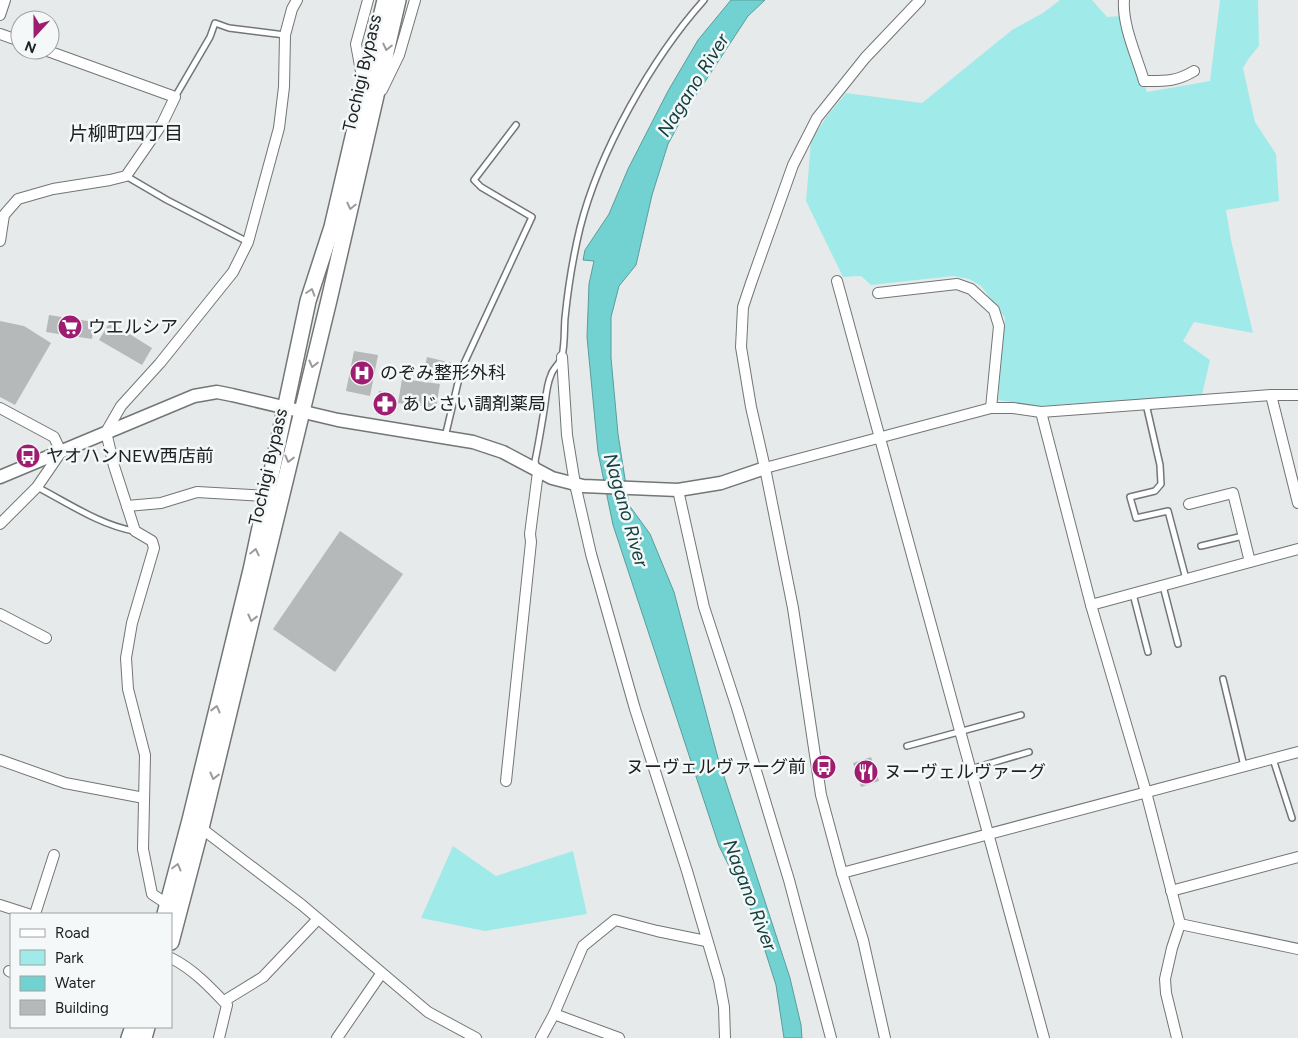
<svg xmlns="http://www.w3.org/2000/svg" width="1298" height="1038" font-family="Figtree,'Noto Sans JP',sans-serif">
	<rect width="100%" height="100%" fill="#e7eaea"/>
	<g fill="#a0ebe9">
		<polygon points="1060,0 1092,0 1107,17 1120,16 1147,92 1210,81 1220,0 1258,0 1259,46 1249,58 1243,68 1255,122 1276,154 1279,201 1226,210 1231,240 1253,333 1194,322 1183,341 1210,360 1202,395 1039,406 998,400 1005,318 981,286 969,279 953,276 871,285 861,276 843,277 806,201 811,141 827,116 846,93 922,103 1012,30 1043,13"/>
		<polygon points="453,846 496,876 573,851 587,914 485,931 421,918"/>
	</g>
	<polygon fill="#72d2d1" stroke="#599d9c" points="731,0 765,0 748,16 687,109 668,144 652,195 636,265 619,286 611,317 611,358 618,434 629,505 650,534 674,592 718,758 790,978 801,1025 802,1038 784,1038 776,985 754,916 719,846 613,525 598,452 587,337 589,284 594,261 583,260 585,250 609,214 628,169 668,91 698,40"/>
	<g fill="#b6b9b9">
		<polygon points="49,315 94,322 92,339 46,332"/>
		<polygon points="0,321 24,326 51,343 15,405 0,397"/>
		<polygon points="110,322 152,348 142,365 99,340"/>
		<polygon points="354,351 378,355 370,396 346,391"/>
		<polygon points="427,357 452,363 448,382 423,377"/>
		<polygon points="402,379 440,384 436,408 398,403"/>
		<polygon points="379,391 394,394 391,416 376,414"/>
		<polygon points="340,531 403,574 335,672 273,629"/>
		<polygon points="871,757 879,781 861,787 853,763"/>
	</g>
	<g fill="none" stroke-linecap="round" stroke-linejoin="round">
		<defs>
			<g id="service">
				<polyline points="175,97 210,37 215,23 229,28 285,35"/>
				<polyline points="126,176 167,200 248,242"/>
				<polyline points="1146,404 1160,465 1161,484 1155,491 1130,497 1136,518 1168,511 1186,579"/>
				<polyline points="445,437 461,370 532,217 481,187 474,180 516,125"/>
				<path d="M537 469 535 461C539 442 542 423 545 404 546 395 547 384 551 375 553 368 561 363 562 356 565 344 564 330 565 318 568 288 573 257 580 228 599 152 652 58 704 0"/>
				<path d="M37 487C68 503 100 525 134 531"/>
				<polyline points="1201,546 1243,536"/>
				<polyline points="1163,586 1178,644"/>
				<polyline points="1133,594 1148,652"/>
				<polyline points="1223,679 1244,766"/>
				<polyline points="907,746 1021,715"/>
				<polyline points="1273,759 1292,818"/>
				<polyline points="971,769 1029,752"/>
			</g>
			<g id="minor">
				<path d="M1124 0C1122 25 1137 57 1144 81 1164 81 1176 82 1194 71"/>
				<polyline points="0,15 5,0"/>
				<polyline points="0,34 20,41"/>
				<polyline points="363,82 356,44 368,0"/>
				<polyline points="382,90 399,55 415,0"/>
				<polyline points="0,241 4,215 18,199 53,189 110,180 126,176 162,124 175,97 45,50"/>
				<polyline points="837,281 1044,1038"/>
				<polyline points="878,293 957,284 971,289 994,310 999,326 991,408"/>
				<polyline points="562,357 567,435 575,484 591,554 635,709 687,871 719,980 724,1007 725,1038"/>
				<polyline points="1271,395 1298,503"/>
				<polyline points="0,408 54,437 61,452 37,487 0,524"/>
				<polyline points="1041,412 1091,605 1146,792 1180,924 1172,948 1165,979 1166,993 1177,1038"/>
				<polyline points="765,468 991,408 1013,408 1041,412 1271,395 1298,395"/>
				<polyline points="678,490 704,607 737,708 789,880 831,1038"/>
				<polyline points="1189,504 1233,493 1250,562"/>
				<polyline points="127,506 161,503 197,492 267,496"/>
				<polyline points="1091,605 1298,549"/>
				<polyline points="0,614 46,638"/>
				<polyline points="0,760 65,783 144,798"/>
				<polyline points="506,781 531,542 530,534 538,472"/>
				<polyline points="201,828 302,905 428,1012 476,1038"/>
				<polyline points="842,873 1298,752"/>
				<polyline points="1171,891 1298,857"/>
				<polyline points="167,904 152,894 143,849 145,755 128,689 126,658 132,623 154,548 152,541 135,531 114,466 106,432 121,406 160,363 233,272 248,242 279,128 284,87 285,35 292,9 297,0"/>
				<polyline points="0,905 28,914"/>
				<polyline points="35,914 54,855"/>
				<polyline points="1180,924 1298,949"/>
				<path d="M171 958C193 969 210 987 227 1005L219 1038"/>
				<polyline points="9,971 11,972"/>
				<polyline points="224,1001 263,977 318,919"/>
				<polyline points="554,1014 619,1038"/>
				<polyline points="337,1038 381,974"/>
				<polyline points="541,1038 554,1014 583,946 615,920 657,931 706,941"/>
				<polyline points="885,1038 863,940 842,873 821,795 793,608 765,468 751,407 741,347 743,307 751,283 793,165 817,118 865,58 920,0"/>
			</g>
			<polyline id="tertiary" points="0,477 194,396 217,392 232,395 338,420 473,442 503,452 552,478 583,486 678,490 721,483 765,468"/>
			<g id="secondary">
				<polyline points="165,914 190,820 251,570 308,301 332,227 385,0"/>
				<polyline points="171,942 201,828 329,300 398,0"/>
				<polyline points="129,1038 133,1027"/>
				<polyline points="144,1038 147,1027"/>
			</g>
		</defs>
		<use href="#service" stroke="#727676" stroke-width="8"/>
		<use href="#minor" stroke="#727676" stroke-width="12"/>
		<use href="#tertiary" stroke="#727676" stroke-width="15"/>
		<use href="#secondary" stroke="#727676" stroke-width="18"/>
		<use href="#service" stroke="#fff" stroke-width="5"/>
		<use href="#minor" stroke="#fff" stroke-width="10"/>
		<use href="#tertiary" stroke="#fff" stroke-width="12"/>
		<use href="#secondary" stroke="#fff" stroke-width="15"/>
	</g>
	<defs><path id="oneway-chevron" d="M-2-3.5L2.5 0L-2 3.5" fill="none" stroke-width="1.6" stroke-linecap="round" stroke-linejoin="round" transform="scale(1.25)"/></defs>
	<g stroke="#9b9b9b">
		<use href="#oneway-chevron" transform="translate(387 47) rotate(103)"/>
		<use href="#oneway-chevron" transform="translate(351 206) rotate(103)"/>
		<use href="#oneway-chevron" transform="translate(311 292) rotate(-72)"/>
		<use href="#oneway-chevron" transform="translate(313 364) rotate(104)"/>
		<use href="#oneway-chevron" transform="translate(289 459) rotate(104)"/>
		<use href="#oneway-chevron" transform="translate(255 552) rotate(-77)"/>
		<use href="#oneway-chevron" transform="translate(252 618) rotate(104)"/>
		<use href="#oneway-chevron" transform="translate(216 709) rotate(-76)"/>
		<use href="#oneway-chevron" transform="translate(214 776) rotate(104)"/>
		<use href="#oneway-chevron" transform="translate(177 867) rotate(-75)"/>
	</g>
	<defs>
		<symbol id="supermarket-disc" viewBox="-11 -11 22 22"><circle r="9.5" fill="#9e1d70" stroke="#f4f8f8"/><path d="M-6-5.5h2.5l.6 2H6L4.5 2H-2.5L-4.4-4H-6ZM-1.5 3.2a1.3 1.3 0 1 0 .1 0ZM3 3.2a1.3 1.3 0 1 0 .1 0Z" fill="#fff"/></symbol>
		<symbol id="hospital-disc" viewBox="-11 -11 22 22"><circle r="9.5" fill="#9e1d70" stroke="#f4f8f8"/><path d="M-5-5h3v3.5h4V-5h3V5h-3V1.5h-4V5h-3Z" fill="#fff"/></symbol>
		<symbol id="pharmacy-disc" viewBox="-11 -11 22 22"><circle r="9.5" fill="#9e1d70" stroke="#f4f8f8"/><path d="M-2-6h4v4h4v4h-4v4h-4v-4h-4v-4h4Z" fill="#fff"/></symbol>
		<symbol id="bus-disc" viewBox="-11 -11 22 22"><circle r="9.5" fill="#9e1d70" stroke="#f4f8f8"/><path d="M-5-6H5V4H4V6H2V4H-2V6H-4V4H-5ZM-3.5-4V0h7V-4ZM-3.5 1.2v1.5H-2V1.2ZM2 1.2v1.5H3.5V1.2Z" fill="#fff"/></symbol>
		<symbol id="restaurant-disc" viewBox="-11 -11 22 22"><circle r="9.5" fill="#9e1d70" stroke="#f4f8f8"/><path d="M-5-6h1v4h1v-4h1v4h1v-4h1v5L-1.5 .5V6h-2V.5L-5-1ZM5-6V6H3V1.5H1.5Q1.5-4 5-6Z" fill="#fff"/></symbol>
	</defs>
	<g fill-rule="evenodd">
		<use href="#supermarket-disc" x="56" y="313" width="28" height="28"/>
		<use href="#hospital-disc" x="348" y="359" width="28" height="28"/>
		<use href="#pharmacy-disc" x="371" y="390" width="28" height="28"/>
		<use href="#bus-disc" x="14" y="442" width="28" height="28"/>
		<use href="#bus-disc" x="810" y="753" width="28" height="28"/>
		<use href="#restaurant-disc" x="852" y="758" width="28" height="28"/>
	</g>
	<g text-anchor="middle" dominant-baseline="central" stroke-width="5" stroke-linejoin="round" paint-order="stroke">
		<g font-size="18" fill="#202121" stroke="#f4f8f8">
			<text transform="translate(362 73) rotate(-77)">Tochigi Bypass</text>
			<text transform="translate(268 467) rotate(-77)">Tochigi Bypass</text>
		</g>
		<g font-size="18" fill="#202121" stroke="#f4f8f8" text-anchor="start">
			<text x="88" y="327">ウエルシア</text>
			<text x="380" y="373">のぞみ整形外科</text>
			<text x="402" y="404">あじさい調剤薬局</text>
			<text x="46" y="456">ヤオハンNEW西店前</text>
			<text x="806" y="767" text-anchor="end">ヌーヴェルヴァーグ前</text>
			<text x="884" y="772">ヌーヴェルヴァーグ</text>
		</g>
		<g font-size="19" font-style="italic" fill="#144140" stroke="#f4f8f8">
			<text transform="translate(693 85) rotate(-58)">Nagano River</text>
			<text transform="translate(626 510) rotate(74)">Nagano River</text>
			<text transform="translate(750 895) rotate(69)">Nagano River</text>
		</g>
		<g font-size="19" fill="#202121" stroke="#f4f8f8">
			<text x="126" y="133">片柳町四丁目</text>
		</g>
	</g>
	<rect x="10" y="913" width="162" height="115" fill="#f4f8f8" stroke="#9fa2a2"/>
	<rect x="20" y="929" width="25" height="8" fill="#ffffff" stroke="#9fa2a2"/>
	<text x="55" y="938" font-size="15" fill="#202121">Road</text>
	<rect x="20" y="950" width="25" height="15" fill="#a0ebe9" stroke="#9fa2a2"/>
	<text x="55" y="963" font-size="15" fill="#202121">Park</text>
	<rect x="20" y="976" width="25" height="15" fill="#72d2d1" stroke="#9fa2a2"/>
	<text x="55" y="988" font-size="15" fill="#202121">Water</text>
	<rect x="20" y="1000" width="25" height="15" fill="#b6b9b9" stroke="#9fa2a2"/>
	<text x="55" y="1013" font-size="15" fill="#202121">Building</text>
	<g transform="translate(35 35) rotate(201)"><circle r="24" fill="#f4f8f8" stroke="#9fa2a2"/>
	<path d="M0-4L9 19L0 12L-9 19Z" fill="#9e1d70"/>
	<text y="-8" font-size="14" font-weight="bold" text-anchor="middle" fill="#202121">N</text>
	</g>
</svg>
